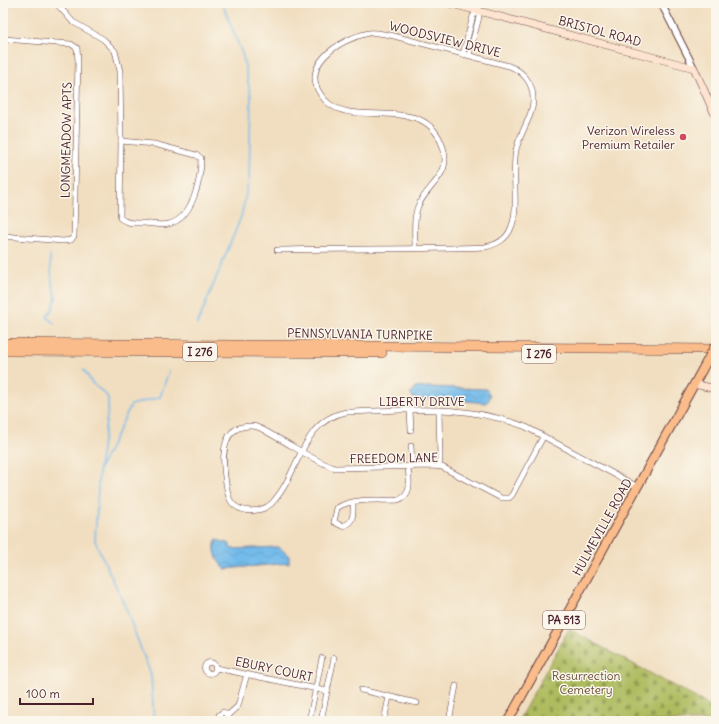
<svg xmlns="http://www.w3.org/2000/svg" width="719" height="724" font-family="Delius,sans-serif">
	<defs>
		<pattern id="cemetery-stones" width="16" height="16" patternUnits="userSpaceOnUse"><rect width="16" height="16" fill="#aebc5e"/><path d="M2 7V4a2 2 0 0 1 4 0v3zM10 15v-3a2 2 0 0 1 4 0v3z" fill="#90984e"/></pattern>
		<pattern id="water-waves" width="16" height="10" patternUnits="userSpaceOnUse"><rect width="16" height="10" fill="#73bbeb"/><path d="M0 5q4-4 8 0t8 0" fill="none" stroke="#65a0ca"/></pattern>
	</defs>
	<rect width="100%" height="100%" fill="#fbf7ec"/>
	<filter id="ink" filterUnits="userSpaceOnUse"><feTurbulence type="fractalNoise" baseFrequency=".025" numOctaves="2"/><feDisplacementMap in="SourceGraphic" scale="8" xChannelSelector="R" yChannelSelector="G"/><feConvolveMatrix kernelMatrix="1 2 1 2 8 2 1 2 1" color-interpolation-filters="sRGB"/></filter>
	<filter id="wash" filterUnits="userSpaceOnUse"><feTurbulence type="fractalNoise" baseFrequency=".012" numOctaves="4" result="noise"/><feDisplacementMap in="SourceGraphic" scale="16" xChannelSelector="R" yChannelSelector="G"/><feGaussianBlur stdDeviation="0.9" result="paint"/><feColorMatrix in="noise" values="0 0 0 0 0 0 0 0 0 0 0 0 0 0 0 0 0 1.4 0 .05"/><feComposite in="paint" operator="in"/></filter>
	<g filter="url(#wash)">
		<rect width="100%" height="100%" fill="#f1dec0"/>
		<polygon fill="url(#cemetery-stones)" stroke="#7c6e44" points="569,629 716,709 716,721 518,721"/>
		<g fill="url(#water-waves)" stroke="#5e6d8b">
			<polygon points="429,387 486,389 490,395 489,400 486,403 448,399 415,399 410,395 415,388"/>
			<path d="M217 540 230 544V548L232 549 279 547 289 556V563L225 569C218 563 211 548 217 540Z"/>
		</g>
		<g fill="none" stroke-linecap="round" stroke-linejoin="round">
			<g stroke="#73bbeb" stroke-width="1.5">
				<polyline points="50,255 52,282 56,299 53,308 47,317 55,324"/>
				<polyline points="197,325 241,217 249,180 251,97 243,56 222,3"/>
				<polyline points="84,370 92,383 106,395 108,398 108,409 99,468"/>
				<polyline points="154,721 151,675 124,604 95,541 99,470 131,405 160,397 169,371"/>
			</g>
		</g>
	</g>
	<g filter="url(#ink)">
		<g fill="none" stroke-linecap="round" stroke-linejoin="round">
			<defs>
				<g id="minor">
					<polyline points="56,3 73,22 103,39 115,51 120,71 121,141"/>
					<polyline points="3,39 71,44 77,48 78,61 74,236 71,240 63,241 3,236"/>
					<polyline points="463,54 473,16 478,10"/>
					<polyline points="469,55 479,17 478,10 480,3"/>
					<path d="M121 141 154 144 196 155 201 158C201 180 193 218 169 224 161 226 152 224 144 223 136 223 127 224 120 218Z"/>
					<path d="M277 250C346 248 416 250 485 247 496 245 507 239 511 228 520 208 511 173 516 150 520 132 534 115 533 98 533 83 523 71 509 66L390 35C383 34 376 32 369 33 339 39 295 67 325 100 352 130 421 93 441 142 455 175 429 182 418 206 413 219 415 235 415 248"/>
					<polyline points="410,410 411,430"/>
					<path d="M543 437 512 495 509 498H501L442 467 433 466 335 468C314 461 295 447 276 437 270 434 263 429 257 427 252 425 247 426 242 427 216 433 224 475 228 494 232 514 260 515 272 503 300 474 300 421 346 412 411 410 464 403 526 427L638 487"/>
					<polyline points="411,446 412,467"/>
					<polyline points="439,466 440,458 439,410"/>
					<path d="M353 502C353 513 355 523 342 526L334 522 337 508C353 497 380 501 398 500 413 495 409 480 408 467"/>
					<circle cx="210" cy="668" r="5.5"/>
					<polyline points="216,668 327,691"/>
					<polyline points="361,690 417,703"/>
					<polyline points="228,715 238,706 247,674"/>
					<polyline points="221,721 219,715 223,712 228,715 226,721"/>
					<polyline points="309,721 322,658"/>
					<polyline points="321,721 334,658"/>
					<polyline points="384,721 389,697"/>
					<polyline points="449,721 456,686"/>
				</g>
				<polyline id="tertiary" points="661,3 694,68"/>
				<g id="secondary">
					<polyline points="448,3 694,68 716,117"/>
					<polyline points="694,384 716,389"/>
				</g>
				<polyline id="primary" points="508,721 702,370"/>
				<g id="motorway">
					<polyline points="3,343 716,349"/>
					<polyline points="3,351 382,353"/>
				</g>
			</defs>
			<use href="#minor" stroke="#633c41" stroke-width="6"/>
			<use href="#tertiary" stroke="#633c41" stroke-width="8"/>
			<use href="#secondary" stroke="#633c41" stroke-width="8"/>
			<use href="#primary" stroke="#633c41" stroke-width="10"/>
			<use href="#motorway" stroke="#633c41" stroke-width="10"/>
			<use href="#minor" stroke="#fff" stroke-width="5"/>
			<use href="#tertiary" stroke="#fff" stroke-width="6"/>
			<use href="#secondary" stroke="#fde4d0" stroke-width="7"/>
			<use href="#primary" stroke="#f9bc8a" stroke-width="8"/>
			<use href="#motorway" stroke="#f9bc8a" stroke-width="9"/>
			<defs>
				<polyline id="primary-bridge" points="702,370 716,344"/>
			</defs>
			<use href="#primary-bridge" stroke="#633c41" stroke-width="10" stroke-linecap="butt"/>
			<use href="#primary-bridge" stroke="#f9bc8a" stroke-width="8"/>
		</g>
	</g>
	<circle fill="#d1495b" stroke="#fbf7ec" stroke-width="1.5" cx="683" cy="137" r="4"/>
	<g text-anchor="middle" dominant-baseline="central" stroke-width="3" stroke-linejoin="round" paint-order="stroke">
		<g fill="#fbf7ec" stroke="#7f6065" stroke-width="1">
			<rect x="183" y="343" width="34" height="18" rx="3"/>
			<rect x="522" y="345" width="34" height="18" rx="3"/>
			<rect x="543" y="611" width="42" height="18" rx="3"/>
		</g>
		<g font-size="11" font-weight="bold" fill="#4a1f2b">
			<text x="200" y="352">I 276</text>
			<text x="539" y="354">I 276</text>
			<text x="564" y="620">PA 513</text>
		</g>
		<g font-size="12" fill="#4a1f2b" stroke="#fbf7ec">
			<text transform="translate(600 31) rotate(15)">BRISTOL ROAD</text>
			<text transform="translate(445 39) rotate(14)">WOODSVIEW DRIVE</text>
			<text transform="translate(66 140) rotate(-89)">LONGMEADOW APTS</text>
			<text transform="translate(360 334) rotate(1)">PENNSYLVANIA TURNPIKE</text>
			<text x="422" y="401">LIBERTY DRIVE</text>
			<text transform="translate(394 458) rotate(-1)">FREEDOM LANE</text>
			<text transform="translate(602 527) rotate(-61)">HULMEVILLE ROAD</text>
			<text transform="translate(274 669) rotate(12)">EBURY COURT</text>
		</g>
		<g font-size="12" fill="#4a1f2b" stroke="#fbf7ec" text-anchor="end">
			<text x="675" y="130">Verizon Wireless<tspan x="675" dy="14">Premium Retailer</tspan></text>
		</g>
		<g font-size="12" fill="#684e3a" stroke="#fbf7ec">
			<text x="586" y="675">Resurrection<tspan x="586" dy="14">Cemetery</tspan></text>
		</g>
	</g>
	<rect width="719" height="724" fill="none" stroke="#fbf7ec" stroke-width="16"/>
	<path d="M20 698v6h73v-6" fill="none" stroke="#4a1f2b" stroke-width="2"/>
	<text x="26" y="698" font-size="12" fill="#4a1f2b" stroke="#fbf7ec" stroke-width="3" paint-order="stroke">100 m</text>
</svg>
